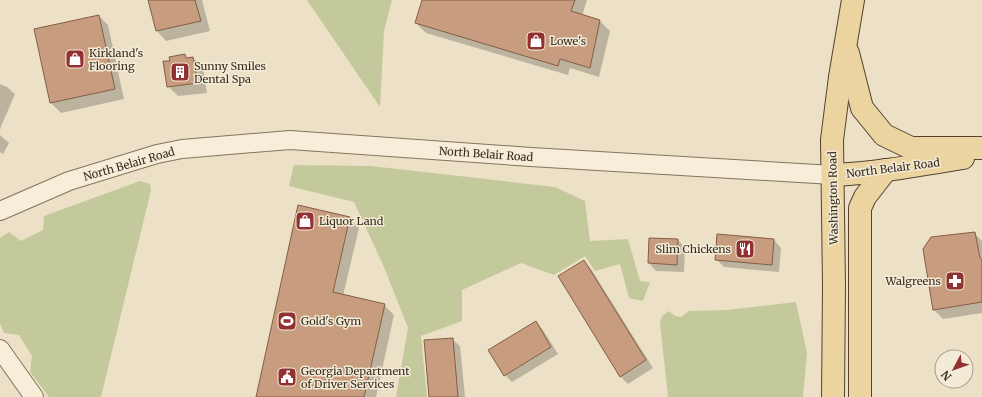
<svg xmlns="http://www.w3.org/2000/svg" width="982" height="397" font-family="Merriweather,serif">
	<rect width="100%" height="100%" fill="#ece0c7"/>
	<g fill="#c4c99b">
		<polygon points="307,0 392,0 384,31 380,107"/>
		<polygon points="294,165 371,166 555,187 585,201 590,241 628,239 640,281 650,282 643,301 629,298 620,264 595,271 585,256 554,275 521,263 462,290 462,321 421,336 427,397 396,397 408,328 384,267 354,202 289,186"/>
		<polygon points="140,181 150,184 151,190 101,397 49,397 30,372 32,356 19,335 4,333 0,323 0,238 9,232 21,241 43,230 44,216"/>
		<polygon points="796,302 807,353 803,397 668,397 660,323 662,316 669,311 675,316 681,317 689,311 727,310"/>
	</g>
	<g fill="#0003">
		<polygon points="149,0 202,0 210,31 166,41 157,31"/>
		<polygon points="423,0 587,0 582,16 600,21 610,31 599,77 570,68 568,75 426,33 416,23"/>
		<polygon points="99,16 108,25 124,99 61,113 51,103 35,29"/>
		<polygon points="185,55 188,59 193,58 203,67 207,93 178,96 168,86 171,61"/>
		<polygon points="0,84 7,87 15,94 0,129"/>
		<polygon points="0,135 9,143 3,154 0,152"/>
		<polygon points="349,218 359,228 343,296 384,305 394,315 376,397 257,397"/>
		<polygon points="974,233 982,241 982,313 943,319 933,309"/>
		<polygon points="650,239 678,240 685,248 684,272 656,271 649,263"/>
		<polygon points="774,240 781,248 779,272 724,267 716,259"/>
		<polygon points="584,261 591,269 653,368 628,384 620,376"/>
		<polygon points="536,322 543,330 558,354 512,382 505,375"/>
		<polygon points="452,339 460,346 465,397 430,397"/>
	</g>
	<g fill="#c89d7f" stroke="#845d44">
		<polygon points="148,0 195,0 201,21 156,31"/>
		<polygon points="422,0 575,0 571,11 600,20 590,68 560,59 558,66 415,23"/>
		<polygon points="99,15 115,89 50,103 34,29"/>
		<polygon points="185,54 186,58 193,57 198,83 167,87 163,61 170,61 169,57"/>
		<polygon points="298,205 350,217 333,292 385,304 364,397 256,397"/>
		<polygon points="975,232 980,258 982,260 982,302 933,310 923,249 931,237"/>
		<polygon points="717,234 774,239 772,265 715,260"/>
		<polygon points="649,238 678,239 677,265 648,263"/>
		<polygon points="584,260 646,360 620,377 558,276"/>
		<polygon points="536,321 551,347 504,376 488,350"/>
		<polygon points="453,338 458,397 429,397 424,340"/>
	</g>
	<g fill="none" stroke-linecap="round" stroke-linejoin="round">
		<defs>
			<g id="minor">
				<polyline points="0,211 69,181 157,154 182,149 290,140 531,157 833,175"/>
				<polyline points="0,349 34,397"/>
			</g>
			<g id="major">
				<polyline points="848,53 862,108 884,135 911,148 982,148"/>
				<path d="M833 175C877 173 920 165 963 158"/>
				<polyline points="833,397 834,286 832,140 840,77 853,0"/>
				<polyline points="860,397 860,208 865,197 886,170"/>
			</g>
		</defs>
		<use href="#minor" stroke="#86735d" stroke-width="20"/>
		<use href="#major" stroke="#544131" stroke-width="24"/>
		<use href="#minor" stroke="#f7eeda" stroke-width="18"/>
		<use href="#major" stroke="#ecd4a1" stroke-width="22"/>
	</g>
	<defs>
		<symbol id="shop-square" viewBox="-11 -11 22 22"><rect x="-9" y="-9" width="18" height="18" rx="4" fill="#923132" stroke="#f4ebd6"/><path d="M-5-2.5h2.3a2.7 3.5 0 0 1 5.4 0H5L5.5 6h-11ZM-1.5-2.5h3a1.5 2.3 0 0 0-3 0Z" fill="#fff"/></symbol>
		<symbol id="building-square" viewBox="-11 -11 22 22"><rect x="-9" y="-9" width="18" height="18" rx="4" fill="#923132" stroke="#f4ebd6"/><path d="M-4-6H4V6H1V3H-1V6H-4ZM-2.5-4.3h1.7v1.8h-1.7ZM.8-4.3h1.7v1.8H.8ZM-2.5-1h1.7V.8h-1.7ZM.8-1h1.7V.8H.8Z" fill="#fff"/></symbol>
		<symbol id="restaurant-square" viewBox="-11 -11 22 22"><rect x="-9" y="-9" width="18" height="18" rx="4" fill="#923132" stroke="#f4ebd6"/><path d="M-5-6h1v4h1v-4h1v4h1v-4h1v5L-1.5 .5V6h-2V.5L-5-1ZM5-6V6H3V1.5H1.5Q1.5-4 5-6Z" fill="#fff"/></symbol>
		<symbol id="pharmacy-square" viewBox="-11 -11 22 22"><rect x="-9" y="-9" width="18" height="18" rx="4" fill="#923132" stroke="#f4ebd6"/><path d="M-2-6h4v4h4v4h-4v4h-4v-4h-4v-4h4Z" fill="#fff"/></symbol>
		<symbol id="stadium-square" viewBox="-11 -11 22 22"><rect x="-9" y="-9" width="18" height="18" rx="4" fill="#923132" stroke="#f4ebd6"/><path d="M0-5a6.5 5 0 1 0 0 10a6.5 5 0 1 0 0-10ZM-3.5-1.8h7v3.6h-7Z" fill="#fff"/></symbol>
		<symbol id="civic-square" viewBox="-11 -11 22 22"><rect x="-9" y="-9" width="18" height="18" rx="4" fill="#923132" stroke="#f4ebd6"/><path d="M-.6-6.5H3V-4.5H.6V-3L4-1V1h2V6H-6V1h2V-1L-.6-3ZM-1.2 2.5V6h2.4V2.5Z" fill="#fff"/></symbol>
	</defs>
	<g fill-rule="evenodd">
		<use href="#shop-square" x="525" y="30" width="22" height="22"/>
		<use href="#shop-square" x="64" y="48" width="22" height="22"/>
		<use href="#building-square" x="169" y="61" width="22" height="22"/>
		<use href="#shop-square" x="294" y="210" width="22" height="22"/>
		<use href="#restaurant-square" x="734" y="238" width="22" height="22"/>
		<use href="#pharmacy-square" x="944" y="270" width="22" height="22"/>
		<use href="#stadium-square" x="276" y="310" width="22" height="22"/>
		<use href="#civic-square" x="276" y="366" width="22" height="22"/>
	</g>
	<g text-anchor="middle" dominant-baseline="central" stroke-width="3" stroke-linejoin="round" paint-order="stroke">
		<g font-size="11" fill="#372b20" stroke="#f4ebd6" text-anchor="start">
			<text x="550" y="41">Lowe's</text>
			<text x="89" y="53">Kirkland's<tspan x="89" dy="13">Flooring</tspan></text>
			<text x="194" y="66">Sunny Smiles<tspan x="194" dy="13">Dental Spa</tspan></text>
			<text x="319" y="221">Liquor Land</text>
			<text x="731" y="249" text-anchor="end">Slim Chickens</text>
			<text x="941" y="281" text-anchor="end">Walgreens</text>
			<text x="301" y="321">Gold's Gym</text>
			<text x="301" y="371">Georgia Department<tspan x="301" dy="13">of Driver Services</tspan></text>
		</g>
		<g font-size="11" fill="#372b20" stroke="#f4ebd6">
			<text transform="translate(486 154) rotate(4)">North Belair Road</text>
			<text transform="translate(129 164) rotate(-16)">North Belair Road</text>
			<text transform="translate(893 168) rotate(-7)">North Belair Road</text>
			<text transform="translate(833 198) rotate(-91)">Washington Road</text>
		</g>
	</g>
	<g transform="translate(954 369) rotate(229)"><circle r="19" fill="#f4ebd6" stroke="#a89e8d"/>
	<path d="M0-3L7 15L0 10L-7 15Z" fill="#923132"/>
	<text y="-6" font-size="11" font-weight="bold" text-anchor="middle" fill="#372b20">N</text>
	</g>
</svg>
